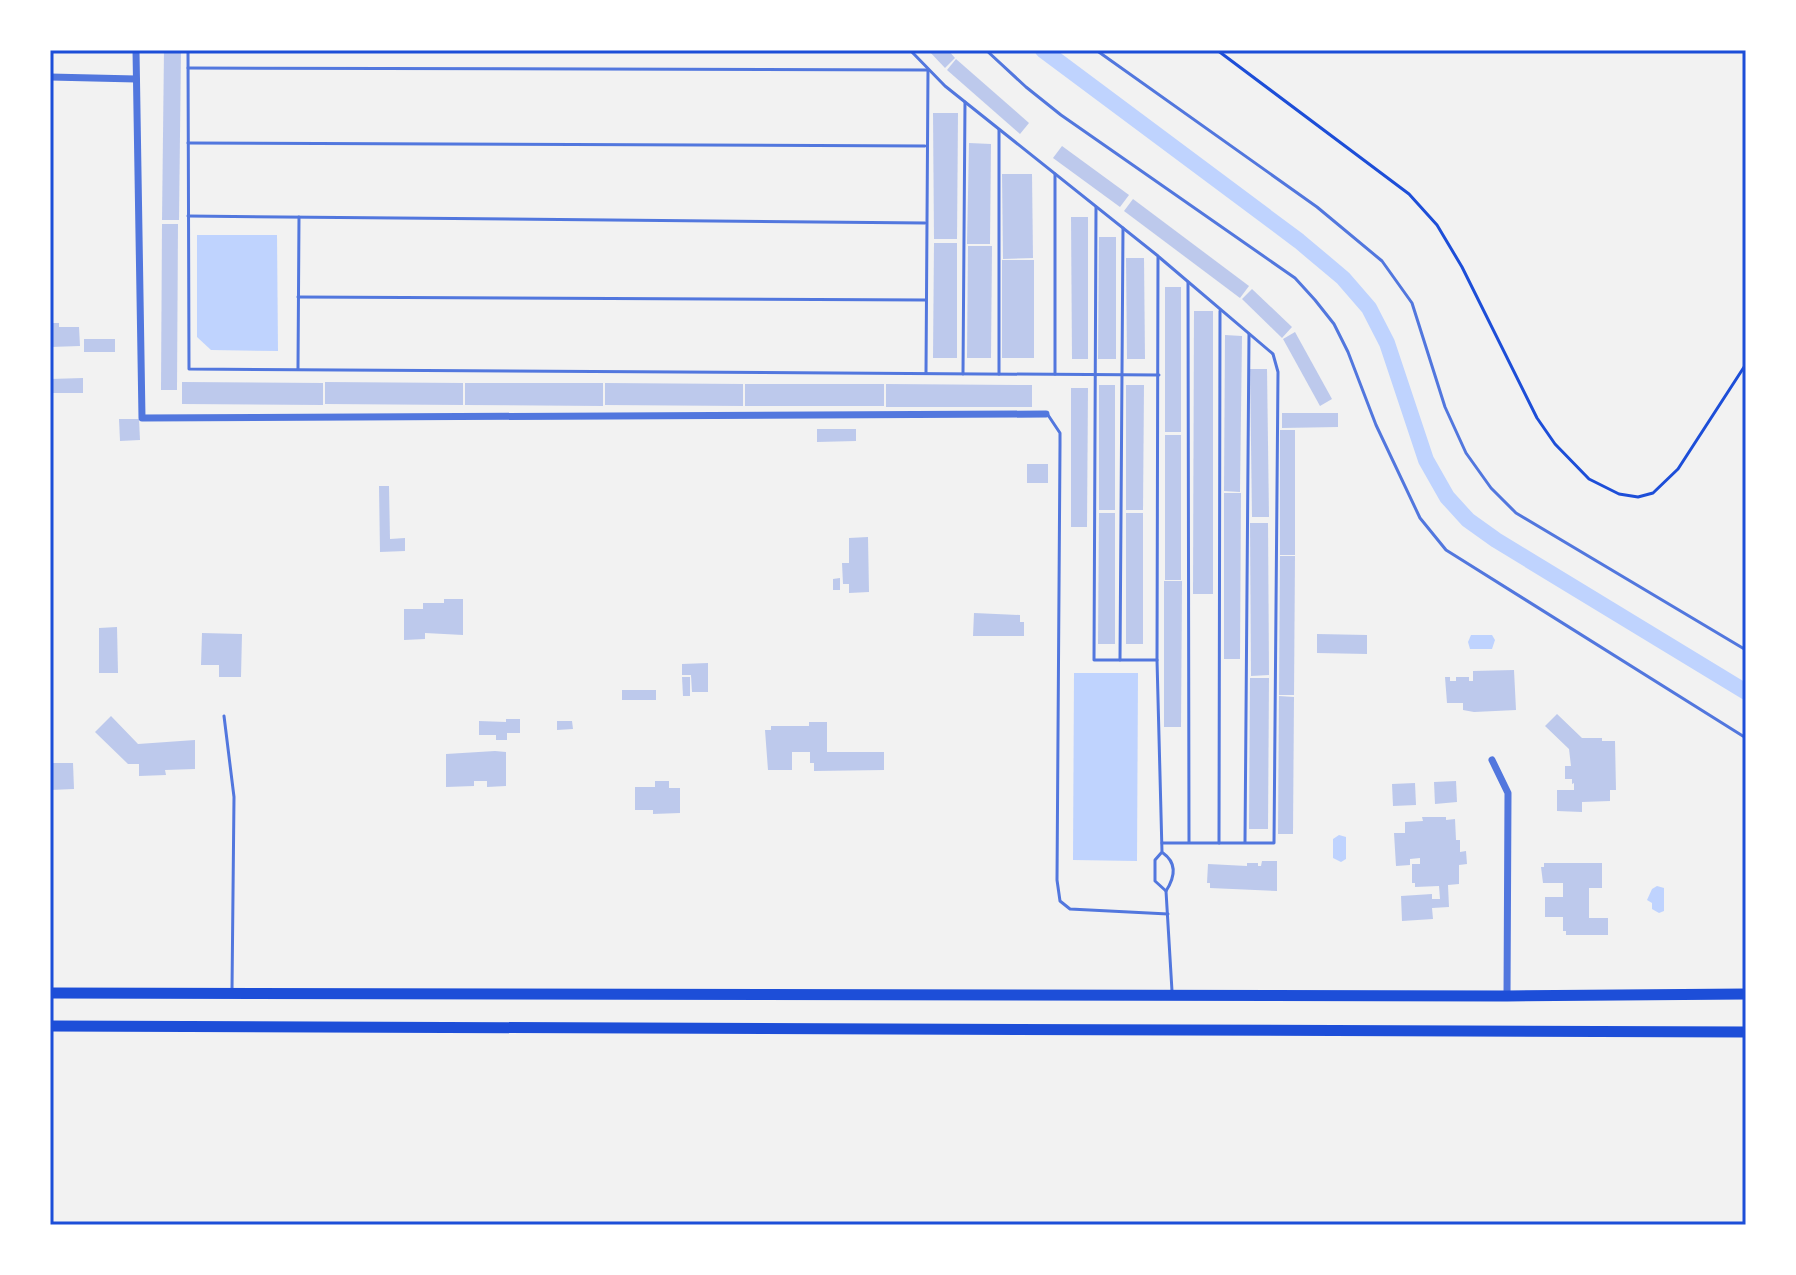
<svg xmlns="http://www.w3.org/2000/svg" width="1796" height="1275" font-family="Raleway,sans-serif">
	<rect width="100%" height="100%" fill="#f2f2f2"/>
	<g fill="#bfd3fe">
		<polygon points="197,235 277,235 278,351 211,350 197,337"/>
		<polygon points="1471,635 1492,635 1495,640 1492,649 1470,649 1468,642"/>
		<polygon points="1074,673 1138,673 1137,861 1073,860"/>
		<polygon points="1339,835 1346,837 1346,859 1341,862 1333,858 1333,839"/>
		<polygon points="1657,886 1664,888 1664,911 1659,913 1652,909 1652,903 1647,900 1652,889"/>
	</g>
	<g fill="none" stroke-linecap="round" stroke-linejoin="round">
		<polyline stroke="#bfd3fe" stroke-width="16" points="1043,50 1299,241 1343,278 1369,308 1387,343 1426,460 1447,497 1468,520 1496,540 1746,692"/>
	</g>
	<g fill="#bdc9ec">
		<polygon points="164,50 181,50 179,220 162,220"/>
		<polygon points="928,50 948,50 955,58 945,68"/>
		<polygon points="956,59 1029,123 1020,134 947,70"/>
		<polygon points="933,113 958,113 957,239 934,239"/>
		<polygon points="969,143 991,144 990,244 967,244"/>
		<polygon points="1062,146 1129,195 1120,207 1053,158"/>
		<polygon points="1002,174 1032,174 1033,258 1003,259"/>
		<polygon points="1133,199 1249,286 1240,298 1124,211"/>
		<polygon points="1071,217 1088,217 1088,359 1072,359"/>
		<polygon points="162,224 178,224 177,390 161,390"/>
		<polygon points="1099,237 1116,237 1116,359 1098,359"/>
		<polygon points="934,243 957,243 957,358 933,358"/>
		<polygon points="968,246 992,246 991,358 967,358"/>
		<polygon points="1126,258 1144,258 1145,359 1127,359"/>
		<rect x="1002" y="260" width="32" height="98"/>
		<rect x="1165" y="287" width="16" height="145"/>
		<polygon points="1252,289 1292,327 1282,338 1242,299"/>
		<polygon points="1194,311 1213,311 1213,594 1193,594"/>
		<polygon points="50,323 59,323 59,327 79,327 80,346 50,347"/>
		<polygon points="1295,332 1332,399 1320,406 1283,339"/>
		<polygon points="1225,335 1242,336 1240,492 1224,491"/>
		<rect x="84" y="339" width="31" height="13"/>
		<polygon points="1250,369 1267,369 1269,517 1252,517"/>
		<polygon points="83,378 83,393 50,393 50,379"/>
		<polygon points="182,382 323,383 323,405 182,404"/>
		<polygon points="325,382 463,383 463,405 325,404"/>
		<polygon points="465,383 603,383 603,406 465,405"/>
		<polygon points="605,383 743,384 743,406 605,405"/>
		<rect x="745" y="384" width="139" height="22"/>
		<polygon points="886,384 1032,385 1032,407 886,407"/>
		<rect x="1099" y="385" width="16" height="125"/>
		<polygon points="1126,385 1144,385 1143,510 1126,510"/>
		<polygon points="1071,388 1088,388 1087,527 1071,527"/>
		<polygon points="1282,413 1338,413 1338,427 1282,428"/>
		<polygon points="119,419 139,419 140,440 120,441"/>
		<polygon points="817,429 856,429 856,441 817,442"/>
		<rect x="1280" y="430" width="15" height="125"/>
		<rect x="1165" y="435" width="16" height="145"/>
		<rect x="1027" y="464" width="21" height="19"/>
		<polygon points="379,486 389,486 390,539 405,538 405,551 380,552"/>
		<polygon points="1224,493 1241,493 1240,659 1224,659"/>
		<polygon points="1099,513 1115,513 1115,644 1098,644"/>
		<rect x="1126" y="513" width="17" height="131"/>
		<polygon points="1250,523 1268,523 1269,675 1251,676"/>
		<polygon points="868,537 869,592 849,593 849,584 843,584 842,563 849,563 849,538"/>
		<polygon points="1280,556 1295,556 1294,695 1279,695"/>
		<polygon points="840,578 840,590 833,590 833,579"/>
		<polygon points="1164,581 1182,581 1181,727 1164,727"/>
		<polygon points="444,599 463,599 463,635 425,633 425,639 404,640 404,609 423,609 423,603 444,603"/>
		<polygon points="974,613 1020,615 1020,622 1024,622 1024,636 973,636"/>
		<polygon points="117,627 118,673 99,673 99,628"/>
		<polygon points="202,633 242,634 241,677 219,677 219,665 201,665"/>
		<polygon points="1317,634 1367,635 1367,654 1317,653"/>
		<polygon points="708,663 708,692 692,692 691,675 682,675 682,664"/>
		<polygon points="1514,670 1516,710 1474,712 1463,710 1463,703 1447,703 1445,677 1450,677 1450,681 1456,681 1456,677 1469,677 1469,681 1473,681 1473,671"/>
		<polygon points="682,677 690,677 690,696 683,696"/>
		<polygon points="1250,678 1269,678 1268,829 1249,829"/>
		<rect x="622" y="690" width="34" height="10"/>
		<polygon points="1279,696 1294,697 1293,834 1278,834"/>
		<polygon points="1557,714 1582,738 1602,738 1602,741 1615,741 1616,790 1610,790 1610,801 1582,802 1582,812 1557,811 1557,790 1574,790 1574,783 1572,784 1572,779 1565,779 1565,766 1571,766 1569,749 1545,726"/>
		<polygon points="111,716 138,744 195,740 195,769 165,770 166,775 139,776 139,764 128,764 95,732"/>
		<polygon points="506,719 520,719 520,733 507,733 507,740 496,740 496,735 479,735 479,721 506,722"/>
		<polygon points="557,721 572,721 573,729 557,730"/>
		<polygon points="809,722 827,722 827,752 884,752 884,770 814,771 814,763 810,763 810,752 792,752 792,770 768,770 765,730 771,730 771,726 809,726"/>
		<polygon points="495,751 506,752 506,786 487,787 487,781 474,781 474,786 446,787 446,754"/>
		<polygon points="50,763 73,763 74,789 50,790"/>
		<polygon points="655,781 669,781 669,788 680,788 680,813 653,814 653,810 635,810 635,787 655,787"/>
		<polygon points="1456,781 1457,802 1435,804 1434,782"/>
		<polygon points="1415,783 1416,805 1393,806 1392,784"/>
		<polygon points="1422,817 1446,817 1446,820 1455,819 1456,840 1460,840 1460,852 1466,851 1467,864 1459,865 1459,884 1448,885 1449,907 1432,908 1433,919 1402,921 1401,896 1432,894 1432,899 1440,899 1439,886 1415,887 1415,883 1412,883 1412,864 1420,864 1420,858 1410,859 1410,865 1396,866 1394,833 1405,833 1405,822 1423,821"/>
		<polygon points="1262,861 1277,861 1277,891 1210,888 1210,883 1207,883 1208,864 1247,866 1247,863 1258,863 1258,866 1261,866"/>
		<polygon points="1544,863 1602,863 1602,888 1589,888 1589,918 1608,918 1608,935 1566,935 1566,931 1563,931 1563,917 1545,917 1545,897 1563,897 1563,883 1543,883 1541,867 1544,867"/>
	</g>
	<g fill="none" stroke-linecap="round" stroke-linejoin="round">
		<polyline stroke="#1d4ed8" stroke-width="3" points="1217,50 1409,194 1437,225 1462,267 1537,418 1555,444 1589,479 1619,494 1638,497 1653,493 1678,469 1746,364"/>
		<g stroke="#5277de" stroke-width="3">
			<polyline points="188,50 189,369 1159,375"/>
			<polyline points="910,50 945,86 1158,256 1157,660 1162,852 1155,860 1155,881 1166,891"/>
			<polyline points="986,50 1026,87 1061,115 1295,278 1315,300 1334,324 1348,352 1376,425 1420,518 1446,550 1746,738"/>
			<polyline points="1096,50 1317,207 1382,261 1412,303 1445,407 1466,453 1491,488 1516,513 1746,650"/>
			<polyline points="188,68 928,70 926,373"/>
			<polyline points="188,143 925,146"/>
			<polyline points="1055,174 1055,374"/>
			<polyline points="1096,207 1094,660 1157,660"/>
			<polyline points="188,216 925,223"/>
			<polyline points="1159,257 1273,354 1278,372 1274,843 1162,843"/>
			<polyline points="1188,282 1189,842"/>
			<polyline points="298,297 925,300"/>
			<polyline points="298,369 299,217"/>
			<polyline points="963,374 965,102"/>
			<polyline points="999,374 999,130"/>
			<polyline points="1048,415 1060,433 1060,445 1057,880 1060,901 1070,909 1168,914"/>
			<polyline points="1120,660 1123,228"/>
			<polyline points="224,716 234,797 232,990"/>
			<polyline points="1245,842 1249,334"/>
			<polyline points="1219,843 1220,311"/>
			<path d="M1163 853C1177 863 1175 877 1166 891L1172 991"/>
		</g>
		<g stroke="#5277de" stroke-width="7">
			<polyline points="136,50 142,418 1046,414"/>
			<polyline points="50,77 136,79"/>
			<polyline points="1492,760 1508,793 1507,996"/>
		</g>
		<g stroke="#1d4ed8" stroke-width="11">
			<polyline points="50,993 1507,996 1746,994"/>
			<polyline points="50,1026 1746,1032"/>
		</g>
	</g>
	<rect width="1796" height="1275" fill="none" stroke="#ffffff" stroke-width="104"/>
	<rect x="52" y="52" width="1692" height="1171" fill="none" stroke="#1d4ed8" stroke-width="3"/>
</svg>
